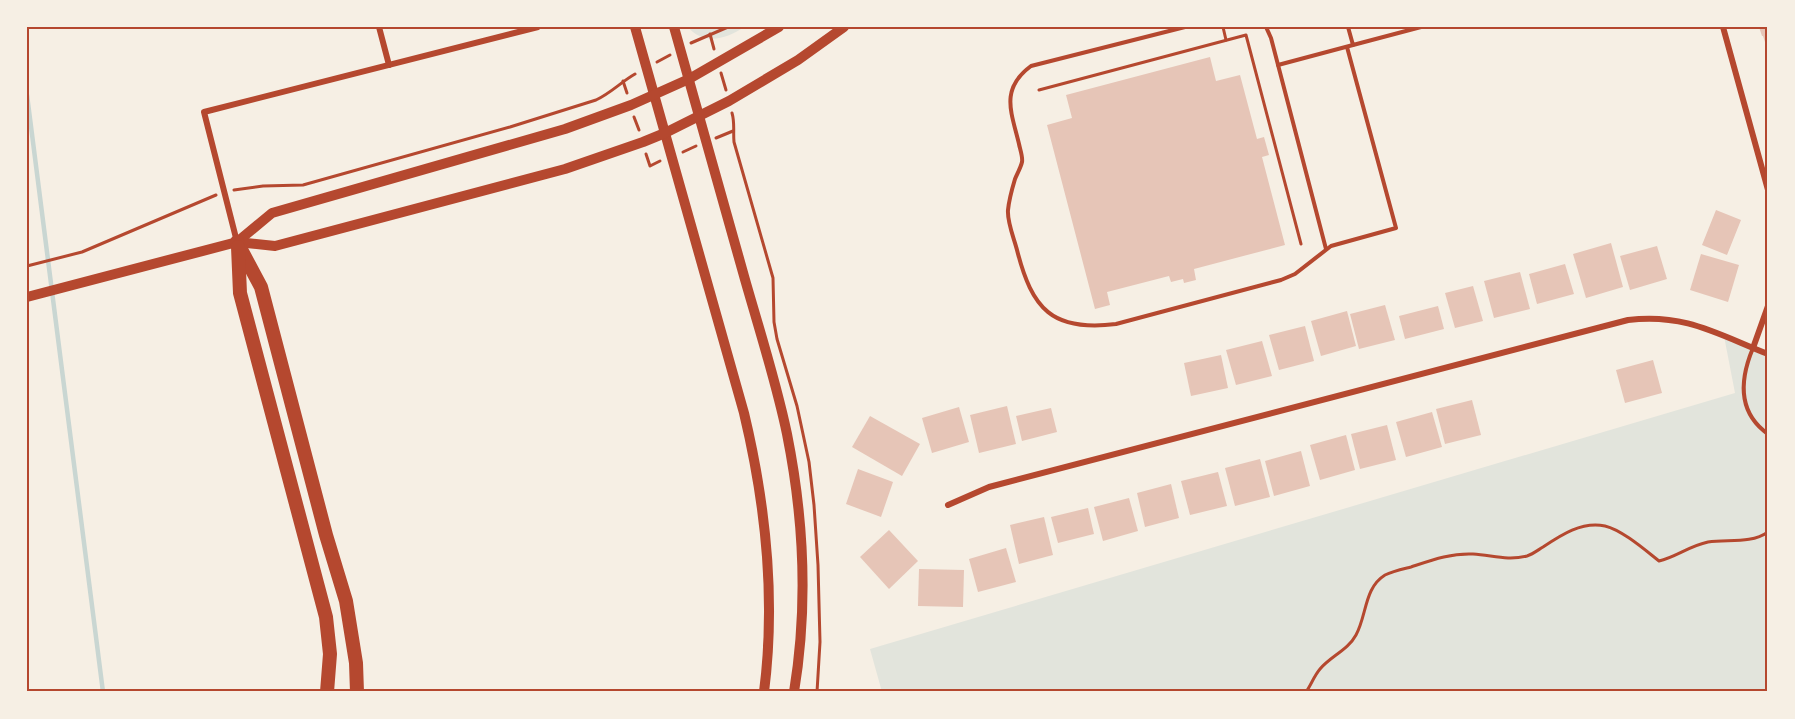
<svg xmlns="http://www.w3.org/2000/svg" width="1795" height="719" font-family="Barlow,sans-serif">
	<rect width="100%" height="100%" fill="#f6efe4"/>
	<g fill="#e2e4dc">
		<path d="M688 27H744C726 39 704 46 688 27Z"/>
		<polygon points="1724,336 1768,354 1768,692 882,692 870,649 1735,393"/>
	</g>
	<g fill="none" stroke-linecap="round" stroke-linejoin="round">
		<polyline stroke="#c9d6d2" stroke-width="4.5" points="27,95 103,692"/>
	</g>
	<g fill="#e6c5b7">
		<polygon points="1759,27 1768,27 1768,51 1763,36 1762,36"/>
		<polygon points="1210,57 1216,81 1240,75 1257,139 1264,137 1269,155 1262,157 1285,245 1194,269 1196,280 1184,283 1183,279 1171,282 1169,276 1107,292 1110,305 1095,309 1047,125 1072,118 1066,95"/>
		<polygon points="1716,210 1741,220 1727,255 1702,245"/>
		<polygon points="1611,243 1623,287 1586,298 1573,254"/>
		<polygon points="1657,246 1667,279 1630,290 1620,256"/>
		<polygon points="1701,254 1739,265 1728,302 1690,290"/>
		<polygon points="1565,264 1574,294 1537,304 1529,274"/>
		<polygon points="1520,272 1530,309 1494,318 1484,281"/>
		<polygon points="1473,286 1483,321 1455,328 1445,293"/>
		<polygon points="1385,305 1395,340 1359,349 1350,314"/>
		<polygon points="1438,306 1444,329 1405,339 1399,316"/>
		<polygon points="1347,311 1356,346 1321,356 1311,321"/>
		<polygon points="1305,326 1314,361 1279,370 1269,335"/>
		<polygon points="1262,341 1272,376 1236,385 1226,350"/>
		<polygon points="1221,355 1228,388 1191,396 1184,363"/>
		<polygon points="1653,360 1662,393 1625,403 1616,370"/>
		<polygon points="1472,400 1481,435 1445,444 1436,409"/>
		<polygon points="1007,406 1016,444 979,453 970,415"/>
		<polygon points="959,407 969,442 932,453 922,418"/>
		<polygon points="1051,408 1057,432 1022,441 1016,416"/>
		<polygon points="1432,412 1442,447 1406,457 1396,422"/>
		<polygon points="870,416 920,444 902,476 852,447"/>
		<polygon points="1387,425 1396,460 1360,469 1351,434"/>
		<polygon points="1346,435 1355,470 1320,480 1310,445"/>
		<polygon points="1301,451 1310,486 1274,496 1265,461"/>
		<polygon points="1260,459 1270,497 1235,506 1225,468"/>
		<polygon points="858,469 893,482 881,517 846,504"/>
		<polygon points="1218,472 1227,506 1190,515 1181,481"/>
		<polygon points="1171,484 1179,518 1145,527 1137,493"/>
		<polygon points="1129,498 1138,531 1103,541 1094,507"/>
		<polygon points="1088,508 1094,534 1058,543 1051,517"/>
		<polygon points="1044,517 1053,555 1019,564 1010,525"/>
		<polygon points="889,530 918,561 889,589 860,557"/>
		<polygon points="1006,548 1016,582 978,592 969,559"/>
		<polygon points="919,569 964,570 963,607 918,606"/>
	</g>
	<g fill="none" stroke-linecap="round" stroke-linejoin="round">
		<g stroke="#b5482f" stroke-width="3">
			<polyline points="1223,27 1226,40"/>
			<polyline points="710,34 714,49"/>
			<polyline points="691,43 728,27"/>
			<polyline points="657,62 670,55"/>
			<polyline points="721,73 726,90"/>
			<polyline points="623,81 627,93"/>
			<polyline points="1039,90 1246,35 1301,244"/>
			<path d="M732 113C735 123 733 132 734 142L773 278 774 322 777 339 797 406 809 462 814 505 818 565 820 642 817 692"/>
			<polyline points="634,117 639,130"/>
			<polyline points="716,138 733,131"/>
			<polyline points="683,152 696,146"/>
			<polyline points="646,154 650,166 660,161"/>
			<path d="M234 190 263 186 303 185 510 127 596 100C611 93 621 82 635 74"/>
			<polyline points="27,266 82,252 216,195"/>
			<path d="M1306 692C1311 685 1314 676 1320 669 1331 656 1348 650 1356 635 1367 615 1364 588 1385 575 1393 571 1403 569 1411 567 1432 560 1451 553 1473 554 1492 555 1507 561 1527 556 1533 554 1538 550 1543 547 1561 535 1582 521 1605 526 1622 530 1645 550 1659 561 1676 557 1689 546 1708 542 1728 539 1751 544 1768 532"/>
		</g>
		<g stroke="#b5482f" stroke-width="4">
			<path d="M1185 27 1031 66C1000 89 1011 111 1019 144 1020 149 1023 157 1022 162 1021 167 1017 174 1015 179 1012 189 1009 200 1008 210 1007 222 1014 238 1017 250 1032 309 1052 332 1116 324L1281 280 1295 274 1331 246 1396 228 1347 47"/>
			<polyline points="1266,27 1271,38 1326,249"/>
			<polyline points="1348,27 1353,45 1421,27"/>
			<polyline points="1278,65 1353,45"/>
			<path d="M1753 348C1740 379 1737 412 1768 434"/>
		</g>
		<g stroke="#b5482f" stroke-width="6">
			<polyline points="379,27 389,65"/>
			<polyline points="1723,27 1768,190"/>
			<polyline points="237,242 204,112 538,27"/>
			<polyline points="1753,348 1768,306"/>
			<path d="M948 505 989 487 1628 320C1685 313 1717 334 1768 354"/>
		</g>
		<g stroke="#b5482f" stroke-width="10">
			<path d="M635 27 744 413C766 505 776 598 764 692"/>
			<path d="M674 27C697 110 721 193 744 276 759 329 776 381 787 434 804 519 808 607 794 692"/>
			<polyline points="237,242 272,213 565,129 631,105 689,79 779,27"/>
			<polyline points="27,297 237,242 275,246 565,169 643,142 665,133 729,101 798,60 844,27"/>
		</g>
		<g stroke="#b5482f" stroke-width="14">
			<polyline points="237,242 261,287 326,535 346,601 356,663 357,692"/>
			<polyline points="238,247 240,293 326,617 330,654 327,692"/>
		</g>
	</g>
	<rect width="1795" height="719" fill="none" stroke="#f6efe4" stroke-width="57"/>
	<rect x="28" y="28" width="1738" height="662" fill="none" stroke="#b5482f" stroke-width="2"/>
</svg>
